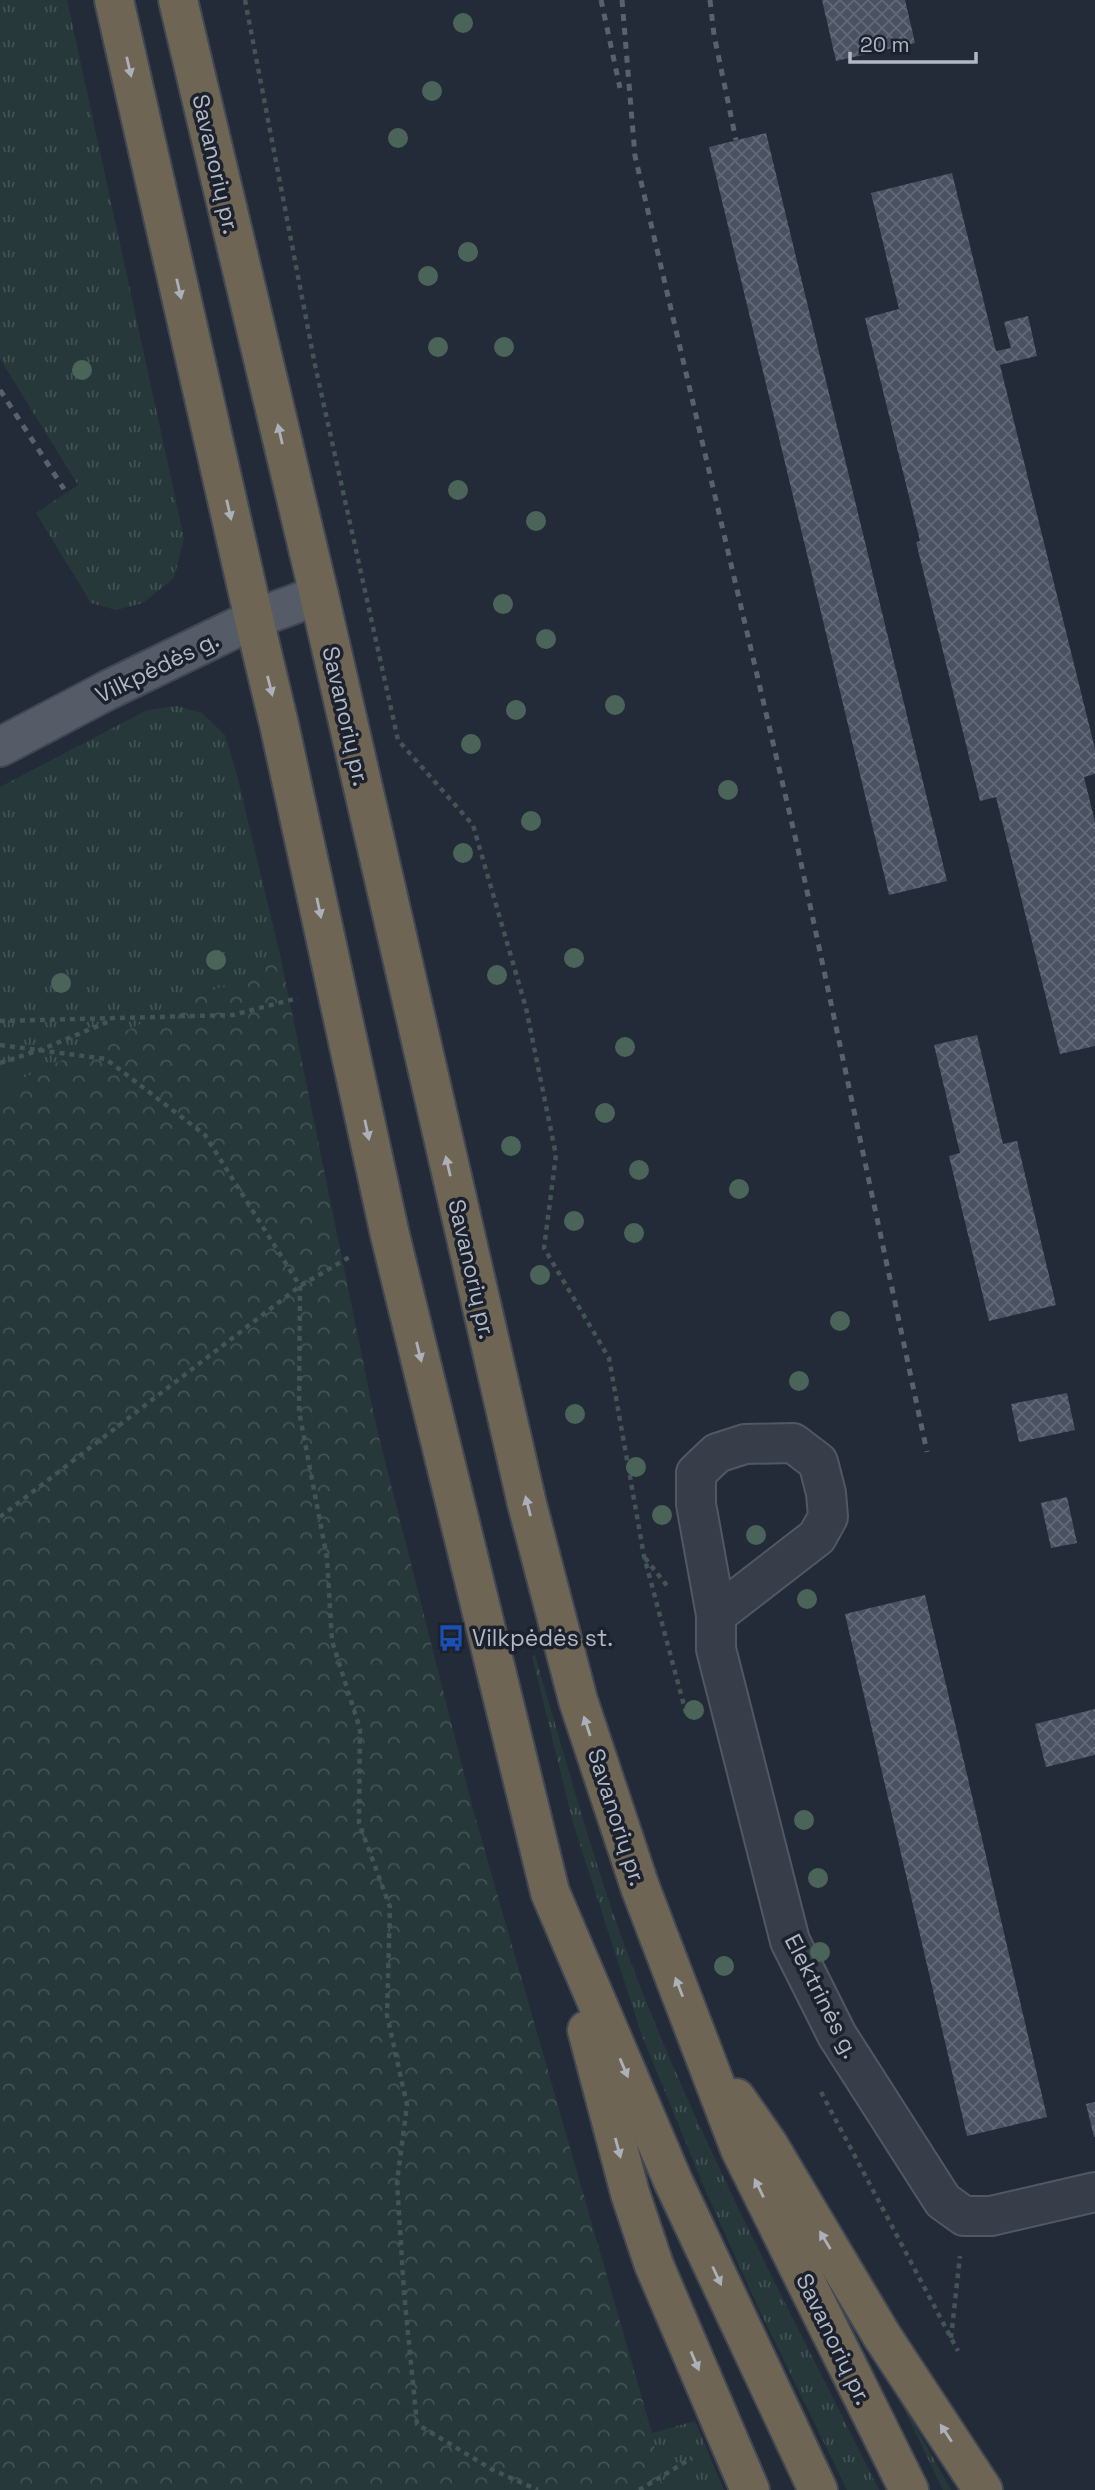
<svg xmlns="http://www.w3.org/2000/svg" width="1095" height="2490" font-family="'Space Grotesk',sans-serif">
	<defs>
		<pattern id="grass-tufts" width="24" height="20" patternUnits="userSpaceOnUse" patternTransform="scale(1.75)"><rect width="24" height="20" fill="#26383a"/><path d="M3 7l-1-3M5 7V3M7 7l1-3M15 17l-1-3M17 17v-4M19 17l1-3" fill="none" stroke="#435355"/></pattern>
		<pattern id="forest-crowns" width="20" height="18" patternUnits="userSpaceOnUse" patternTransform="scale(1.75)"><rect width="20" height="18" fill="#26383a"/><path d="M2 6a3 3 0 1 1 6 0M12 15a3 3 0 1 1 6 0" fill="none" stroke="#435355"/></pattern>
		<pattern id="building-cross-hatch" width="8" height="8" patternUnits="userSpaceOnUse" patternTransform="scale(1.75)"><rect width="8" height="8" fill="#4a5262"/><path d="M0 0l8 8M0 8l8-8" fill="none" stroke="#626977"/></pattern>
	</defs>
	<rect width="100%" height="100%" fill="#232b38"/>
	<g fill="url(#grass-tufts)">
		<polygon points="0,0 67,0 184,538 174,578 143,603 116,610 91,603 36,513 78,485 0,359"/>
		<polygon points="177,706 202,713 225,735 237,775 281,959 0,1089 0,787 147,710"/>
		<path d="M535 1655C566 1760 594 1866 633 1968 702 2148 794 2318 879 2490H847L758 2307 706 2192 641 2033 573 1823 532 1656Z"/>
		<polygon points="892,2384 951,2490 943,2490"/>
		<polygon points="695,2421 724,2490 663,2490 652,2433"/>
	</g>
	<polygon fill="url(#forest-crowns)" points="281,959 376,1425 474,1813 652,2433 663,2490 0,2490 0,1089"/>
	<g fill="url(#building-cross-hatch)">
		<polygon points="822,0 905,0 915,43 836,61"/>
		<polygon points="766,133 947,881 889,895 709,147"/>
		<polygon points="952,173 996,351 1011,348 1004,322 1028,316 1037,356 1000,365 1095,749 1095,774 1084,777 1095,822 1095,1046 1060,1054 996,797 980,801 916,542 920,541 865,318 899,309 871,193"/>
		<polygon points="977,1035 1003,1144 1017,1141 1056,1305 989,1321 949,1156 960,1153 934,1045"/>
		<polygon points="1067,1393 1075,1430 1019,1442 1011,1404"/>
		<polygon points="1067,1497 1077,1543 1051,1548 1041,1503"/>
		<polygon points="925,1595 1047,2117 967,2136 845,1614"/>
		<polygon points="1095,1709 1095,1755 1046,1767 1035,1724"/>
		<polygon points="1095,2102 1095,2137 1094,2137 1086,2104"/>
	</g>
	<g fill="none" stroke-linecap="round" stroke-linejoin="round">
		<defs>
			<polyline id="minor" points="716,1615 817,1537 828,1517 826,1493 818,1462 793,1443 745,1444 717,1453 696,1473 696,1504 716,1615 716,1649 790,1941 837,2035 943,2201 964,2216 991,2216 1095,2192"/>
			<polyline id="major" points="0,747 108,690 254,619 319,595"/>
			<g id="highway">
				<polyline points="114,0 254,619 279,724 390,1235 550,1892 673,2181 818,2490"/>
				<polyline points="178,0 319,595 527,1504 578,1700 640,1887 740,2149 909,2490"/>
				<polyline points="587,2030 630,2193 654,2265 750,2490"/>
				<polyline points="736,2098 768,2144 882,2336 983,2490"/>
			</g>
		</defs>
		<use href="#minor" stroke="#525863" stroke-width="42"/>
		<use href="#major" stroke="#404652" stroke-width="42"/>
		<use href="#highway" stroke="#424853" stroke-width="42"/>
		<g stroke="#435356" stroke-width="4.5" stroke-dasharray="5 5" stroke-linecap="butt">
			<polyline points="245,0 315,365 398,740 473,825 526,1008 556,1155 544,1248 609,1358 644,1556 686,1713"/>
			<polyline points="0,1021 233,1015 298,998"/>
			<polyline points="0,1045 106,1059 205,1135 300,1286 299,1411 327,1558 332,1641 360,1729 359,1823 390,1907 387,2015 407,2105 397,2182 404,2292 417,2424 493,2470 538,2490"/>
			<polyline points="0,1063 40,1050 110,1021"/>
			<polyline points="0,1517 300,1286 353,1255"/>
			<polyline points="645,1558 668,1587"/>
			<polyline points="821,2092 958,2351"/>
			<polyline points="951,2338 960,2256"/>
			<polyline points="639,2490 692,2458"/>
		</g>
		<use href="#minor" stroke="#373d49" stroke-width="38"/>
		<use href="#major" stroke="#555c68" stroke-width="38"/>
		<use href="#highway" stroke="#6e6555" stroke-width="38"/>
		<g stroke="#59616f" stroke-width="5" stroke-dasharray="7 7" stroke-linecap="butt">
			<polyline points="601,0 620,88"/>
			<polyline points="622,0 635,156 798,849 927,1452"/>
			<polyline points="710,0 714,35 736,140"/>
			<polyline points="0,390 64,489"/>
		</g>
	</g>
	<g fill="#4b645a">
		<circle cx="463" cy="23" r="10"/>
		<circle cx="432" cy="91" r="10"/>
		<circle cx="398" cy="138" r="10"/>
		<circle cx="468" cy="252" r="10"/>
		<circle cx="428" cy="276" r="10"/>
		<circle cx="438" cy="347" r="10"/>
		<circle cx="504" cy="347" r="10"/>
		<circle cx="82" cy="370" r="10"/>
		<circle cx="458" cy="490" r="10"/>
		<circle cx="536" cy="521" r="10"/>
		<circle cx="503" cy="604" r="10"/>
		<circle cx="546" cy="639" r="10"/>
		<circle cx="615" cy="705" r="10"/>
		<circle cx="516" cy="710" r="10"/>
		<circle cx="471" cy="744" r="10"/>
		<circle cx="728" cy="790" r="10"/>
		<circle cx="531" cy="821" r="10"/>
		<circle cx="463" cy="853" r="10"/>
		<circle cx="574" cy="958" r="10"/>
		<circle cx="216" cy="960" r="10"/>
		<circle cx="497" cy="975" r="10"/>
		<circle cx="61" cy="983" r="10"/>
		<circle cx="625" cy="1047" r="10"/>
		<circle cx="605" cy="1113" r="10"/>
		<circle cx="511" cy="1146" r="10"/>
		<circle cx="639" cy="1170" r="10"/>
		<circle cx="739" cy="1189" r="10"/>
		<circle cx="574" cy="1221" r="10"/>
		<circle cx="634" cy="1233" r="10"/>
		<circle cx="540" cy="1275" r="10"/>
		<circle cx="840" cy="1321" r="10"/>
		<circle cx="799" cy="1381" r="10"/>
		<circle cx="575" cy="1414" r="10"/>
		<circle cx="636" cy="1467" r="10"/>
		<circle cx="662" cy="1515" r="10"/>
		<circle cx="756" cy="1535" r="10"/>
		<circle cx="807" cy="1599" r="10"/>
		<circle cx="694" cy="1710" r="10"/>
		<circle cx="804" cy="1820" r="10"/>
		<circle cx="818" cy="1878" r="10"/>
		<circle cx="820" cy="1952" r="10"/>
		<circle cx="724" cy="1966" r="10"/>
	</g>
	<defs><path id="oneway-solid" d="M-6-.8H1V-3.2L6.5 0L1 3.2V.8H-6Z" transform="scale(1.75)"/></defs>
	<g fill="#abb0ba">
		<use href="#oneway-solid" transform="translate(129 67) rotate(77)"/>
		<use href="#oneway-solid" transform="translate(179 289) rotate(77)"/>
		<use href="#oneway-solid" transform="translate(280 434) rotate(-103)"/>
		<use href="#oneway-solid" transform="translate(229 510) rotate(77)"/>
		<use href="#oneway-solid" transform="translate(270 686) rotate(76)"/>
		<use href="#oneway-solid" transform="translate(319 908) rotate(78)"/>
		<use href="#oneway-solid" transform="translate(367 1130) rotate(78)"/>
		<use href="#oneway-solid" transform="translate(448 1166) rotate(-103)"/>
		<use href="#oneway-solid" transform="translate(419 1352) rotate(76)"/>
		<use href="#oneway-solid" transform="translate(528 1506) rotate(-104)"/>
		<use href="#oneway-solid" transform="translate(587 1726) rotate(-108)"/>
		<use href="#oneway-solid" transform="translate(679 1987) rotate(-111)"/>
		<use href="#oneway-solid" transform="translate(624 2068) rotate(67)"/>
		<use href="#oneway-solid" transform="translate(618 2148) rotate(75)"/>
		<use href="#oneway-solid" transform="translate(759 2188) rotate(-116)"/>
		<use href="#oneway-solid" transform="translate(825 2240) rotate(-121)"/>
		<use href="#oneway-solid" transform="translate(717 2276) rotate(65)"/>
		<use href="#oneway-solid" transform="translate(695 2361) rotate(67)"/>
		<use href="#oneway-solid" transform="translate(946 2433) rotate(-123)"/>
	</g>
	<defs>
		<symbol id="bus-bare" viewBox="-9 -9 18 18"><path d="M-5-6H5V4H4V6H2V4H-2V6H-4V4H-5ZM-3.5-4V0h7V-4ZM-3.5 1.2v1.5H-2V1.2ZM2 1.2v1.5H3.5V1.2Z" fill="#1a4fb4" stroke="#1c222d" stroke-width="2.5" paint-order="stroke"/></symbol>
	</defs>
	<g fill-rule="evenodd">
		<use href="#bus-bare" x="432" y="1619" width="38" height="38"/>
	</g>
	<g text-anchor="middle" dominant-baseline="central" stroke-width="7" stroke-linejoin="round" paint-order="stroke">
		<g font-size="23" fill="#b2b8c5" stroke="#1c222d">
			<text transform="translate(216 164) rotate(77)">Savanorių pr.</text>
			<text transform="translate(157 667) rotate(-26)">Vilkpėdės g.</text>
			<text transform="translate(346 716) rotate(77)">Savanorių pr.</text>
			<text transform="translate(472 1269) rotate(77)">Savanorių pr.</text>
			<text transform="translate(617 1817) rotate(72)">Savanorių pr.</text>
			<text transform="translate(822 1996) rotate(63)">Elektrinės g.</text>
			<text transform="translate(834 2339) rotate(64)">Savanorių pr.</text>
		</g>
		<g font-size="23" fill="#b2b8c5" stroke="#1c222d" text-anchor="start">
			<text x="472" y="1638">Vilkpėdės st.</text>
		</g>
	</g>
	<path d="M850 52v10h126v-10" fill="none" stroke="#b2b8c5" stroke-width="3.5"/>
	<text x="860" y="52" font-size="21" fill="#b2b8c5" stroke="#1c222d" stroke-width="5" paint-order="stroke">20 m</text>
</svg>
